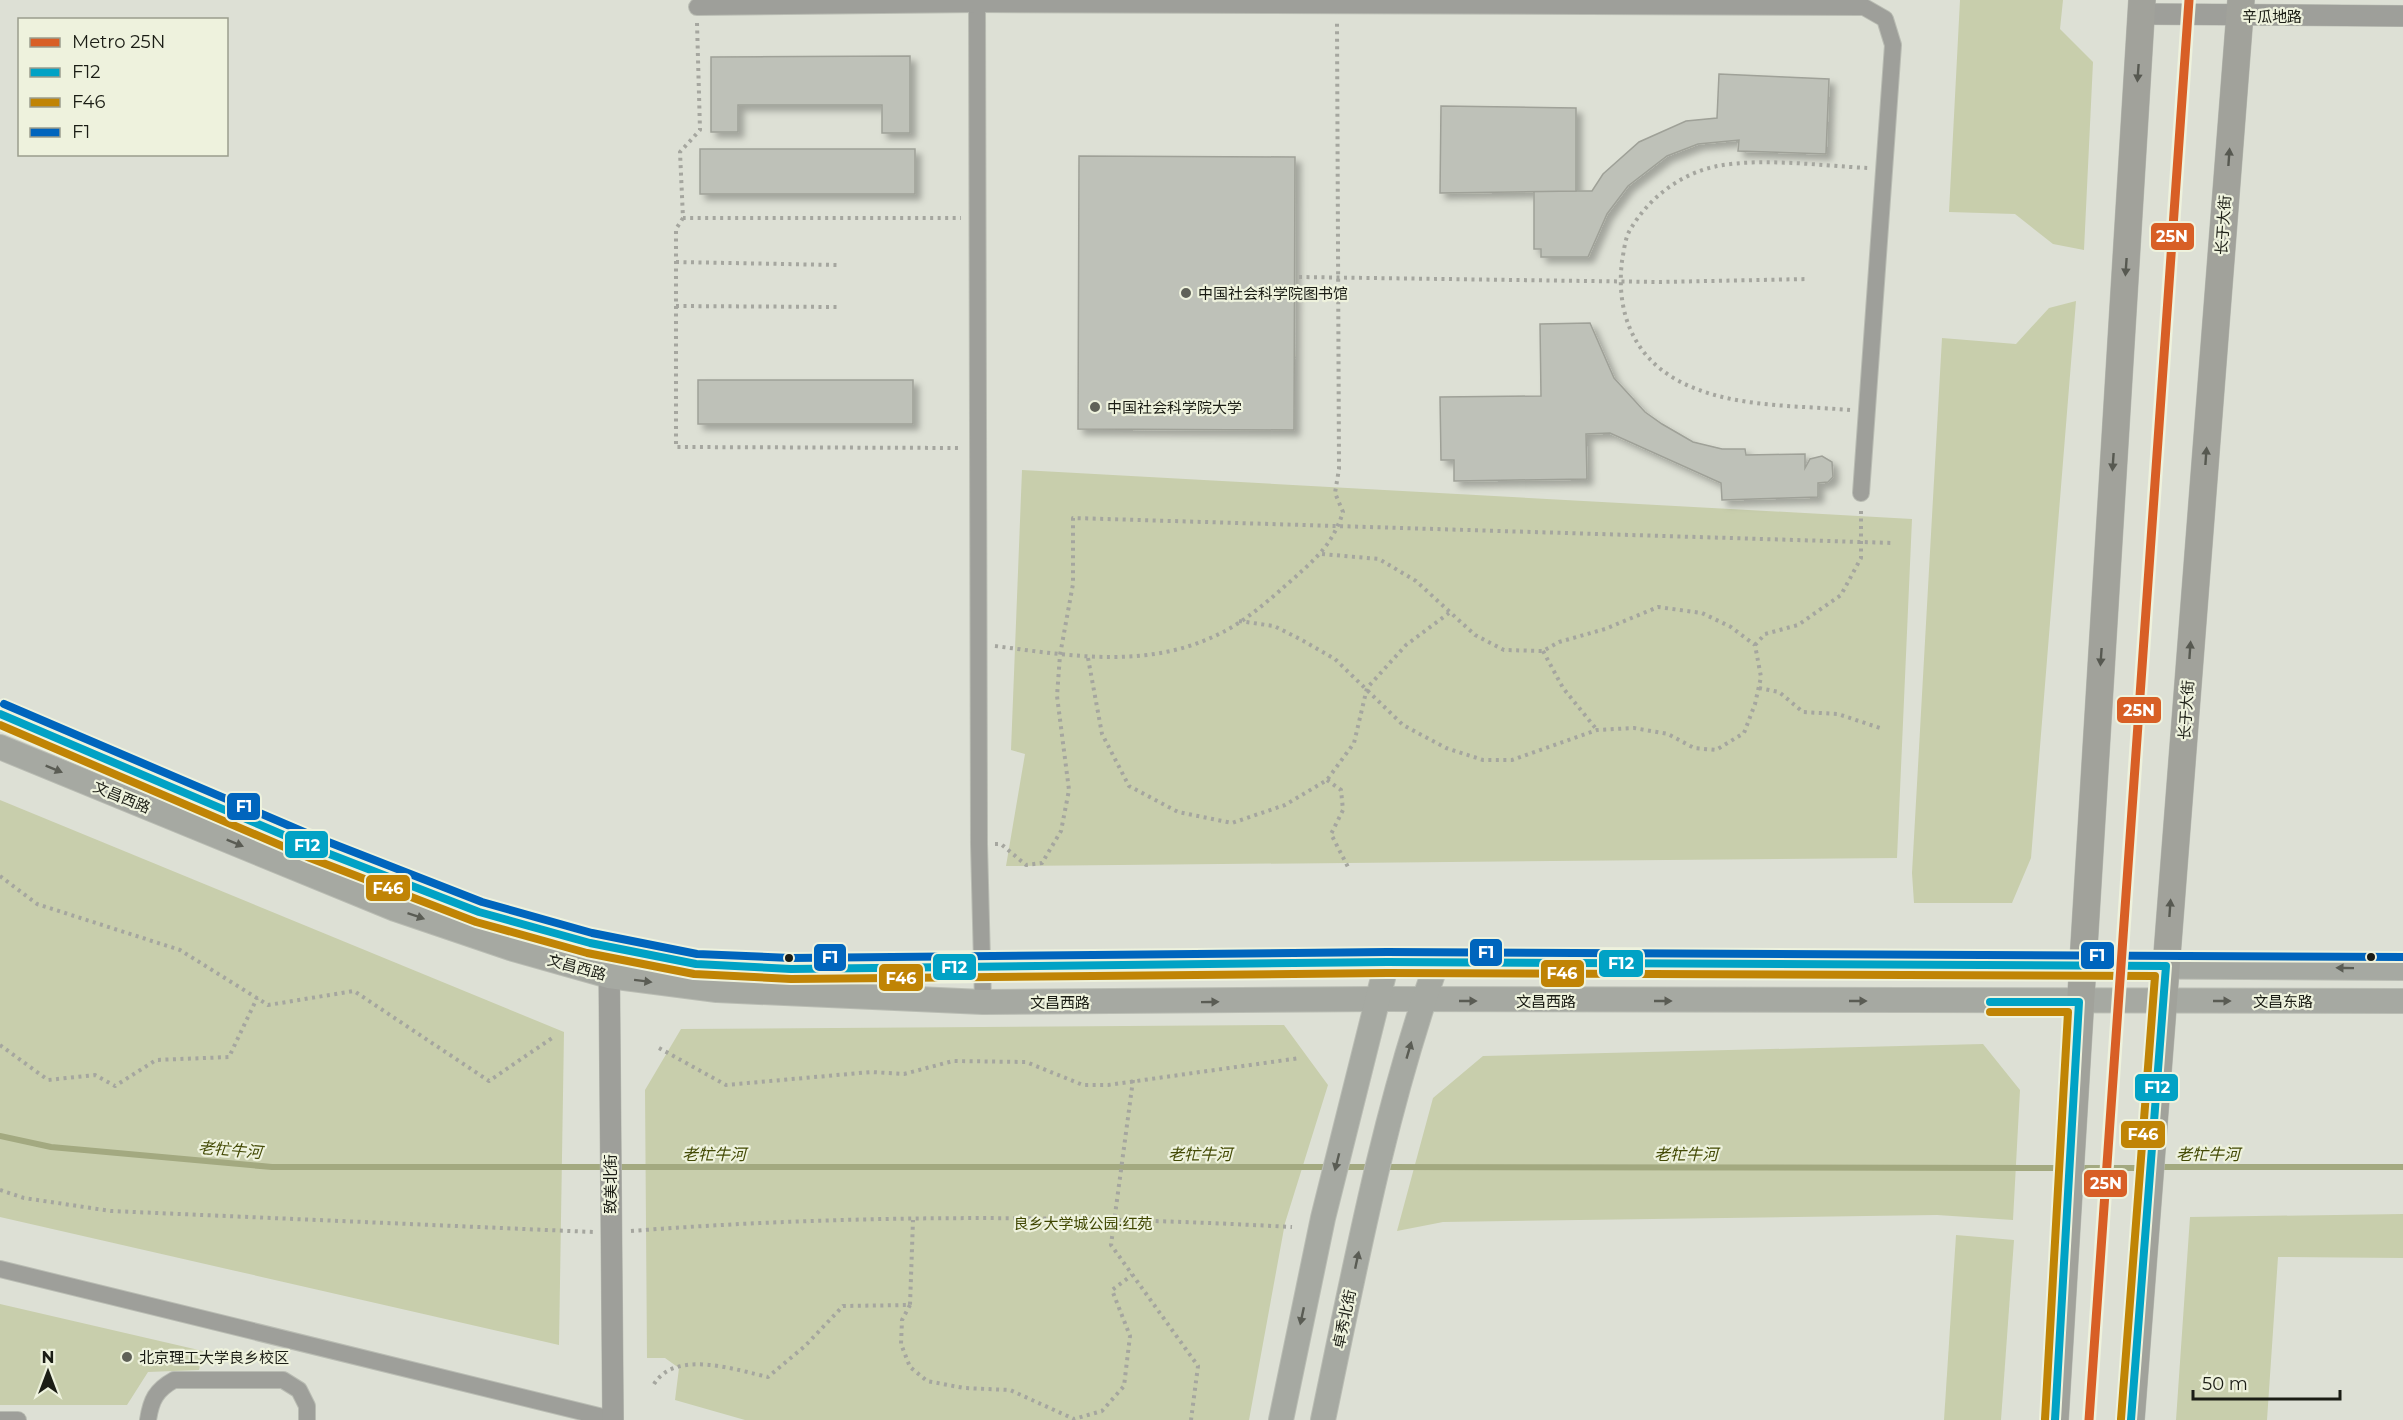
<svg xmlns="http://www.w3.org/2000/svg" width="2403" height="1420" font-family="Montserrat,'Noto Sans SC',sans-serif">
	<defs>
		<filter id="shadow"><feDropShadow dx="5.5" dy="5.5" stdDeviation="3" flood-color="#0004"/></filter>
	</defs>
	<rect width="100%" height="100%" fill="#dde0d5"/>
	<g fill="#c8ceac">
		<polygon points="1960,0 2063,0 2060,29 2093,62 2084,250 2053,244 2015,214 1949,212"/>
		<polygon points="2076,301 2031,858 2012,903 1914,903 1912,873 1942,338 2016,344 2049,308"/>
		<polygon points="1022,470 1912,519 1897,858 1006,866 1025,754 1011,750"/>
		<polygon points="0,800 564,1032 559,1345 0,1217"/>
		<polygon points="1284,1025 1328,1085 1285,1223 1249,1420 745,1420 675,1400 679,1368 665,1358 647,1358 645,1090 681,1029"/>
		<polygon points="1983,1044 2020,1090 2013,1220 1937,1215 1443,1222 1397,1231 1433,1098 1483,1056"/>
		<polygon points="2403,1214 2403,1258 2278,1257 2267,1420 2176,1420 2190,1217"/>
		<polygon points="1956,1235 2014,1240 2001,1420 1944,1420"/>
		<polygon points="0,1304 203,1351 199,1370 148,1372 127,1405 0,1405"/>
	</g>
	<g fill="none" stroke-linecap="round" stroke-linejoin="round">
		<g stroke="#a3a980" stroke-width="6">
			<polyline points="0,1136 51,1147 272,1167 1329,1167"/>
			<polyline points="1343,1167 1371,1167"/>
			<polyline points="1382,1167 2064,1168"/>
			<polyline points="2159,1167 2403,1167"/>
			<polyline points="2078,1168 2145,1168"/>
		</g>
	</g>
	<g fill="#bec1b8" stroke="#9fa198" stroke-width="1.5" filter="url(#shadow)">
		<polygon points="910,56 910,133 882,133 882,105 738,105 738,132 711,132 711,57"/>
		<polygon points="1719,74 1829,79 1826,154 1738,151 1739,140 1698,144 1667,156 1628,186 1607,214 1588,257 1541,257 1541,249 1534,249 1534,191 1592,191 1603,174 1639,142 1686,121 1717,118"/>
		<polygon points="1441,106 1576,108 1576,191 1440,193"/>
		<rect x="700" y="149" width="215" height="45"/>
		<polygon points="1079,156 1295,157 1294,430 1078,429"/>
		<polygon points="1590,323 1614,378 1645,412 1662,424 1693,442 1722,449 1745,449 1746,455 1805,454 1805,468 1810,459 1822,456 1832,462 1833,477 1828,482 1818,483 1818,497 1722,500 1721,483 1610,433 1586,434 1587,479 1454,481 1454,460 1441,460 1440,397 1541,396 1540,324"/>
		<rect x="698" y="380" width="215" height="44"/>
	</g>
	<g fill="none" stroke-linecap="round" stroke-linejoin="round">
		<defs>
			<g id="minor">
				<polyline points="977,0 979,844 983,1002"/>
				<polyline points="697,7 977,4 1864,7 1885,19 1893,45 1861,493"/>
				<polyline points="0,1269 615,1420"/>
				<polyline points="0,1420 18,1420"/>
				<path d="M148 1420C151 1400 156 1390 174 1380H283L299 1390 307 1406V1420"/>
			</g>
			<g id="tertiary">
				<polyline points="2141,14 2403,16"/>
				<polyline points="609,947 613,1420"/>
			</g>
			<g id="secondary">
				<polyline points="0,714 314,848 479,912 590,943 696,964 791,969 1387,962 2403,968"/>
				<polyline points="0,747 395,909 510,948 609,976 717,990 983,1002 1379,999 2403,1001"/>
				<polyline points="1281,1420 1323,1218 1387,962"/>
				<path d="M1323 1420C1355 1267 1384 1112 1436 965"/>
			</g>
			<g id="primary">
				<polyline points="2055,1420 2142,0"/>
				<polyline points="2131,1420 2241,0"/>
			</g>
		</defs>
		<use href="#minor" stroke="#b9bcb3" stroke-width="18"/>
		<use href="#tertiary" stroke="#b9bcb3" stroke-width="22"/>
		<use href="#secondary" stroke="#b9bcb3" stroke-width="26"/>
		<use href="#primary" stroke="#b9bcb3" stroke-width="28"/>
		<g stroke="#a5a69f" stroke-width="4" stroke-dasharray="3 4.5" stroke-linecap="butt">
			<polyline points="697,23 700,130 680,152 683,218 961,218"/>
			<polyline points="683,218 676,229 676,447 961,448"/>
			<polyline points="676,262 837,265"/>
			<polyline points="1299,277 1659,282 1808,279"/>
			<polyline points="676,306 837,307"/>
			<path d="M1850 410C1793 405 1728 408 1677 380 1632 355 1616 310 1622 261 1624 251 1625 238 1630 230 1645 204 1669 183 1697 172 1741 154 1820 166 1868 168"/>
			<polyline points="1239,621 1274,626 1300,639 1335,659 1403,725 1446,748 1483,760 1512,760 1597,730 1634,728 1668,734 1694,748 1716,750 1744,733 1755,704 1761,677 1755,645 1731,627 1702,613 1658,607 1605,629 1559,642 1543,651 1504,650 1475,635 1416,581 1379,559 1322,554"/>
			<polyline points="1755,645 1765,634 1798,625 1841,595 1861,558 1861,509"/>
			<path d="M995 646C1073 656 1150 670 1223 632 1245 621 1267 602 1285 586 1312 562 1332 547 1343 512L1335 493 1339 469 1337 23"/>
			<polyline points="1543,651 1563,688 1597,730"/>
			<polyline points="1088,658 1102,734 1129,786 1178,812 1232,823 1285,805 1327,780 1354,743 1367,688 1406,645 1449,613"/>
			<polyline points="1759,688 1779,692 1803,712 1838,714 1880,728"/>
			<polyline points="1327,780 1341,790 1343,810 1331,834 1348,867"/>
			<polyline points="995,844 1001,844 1026,865 1042,863 1061,831 1069,790 1057,696 1060,655 1073,584 1073,518 1894,543"/>
			<polyline points="0,876 37,904 180,950 268,1005 354,991 489,1081 555,1036"/>
			<polyline points="0,1045 48,1080 95,1075 115,1086 156,1060 229,1057 257,998"/>
			<polyline points="659,1048 726,1085 871,1072 904,1074 953,1061 1026,1062 1083,1085 1108,1085 1300,1058"/>
			<polyline points="1133,1080 1111,1245 1198,1366 1191,1420"/>
			<polyline points="0,1190 24,1198 111,1211 593,1232"/>
			<path d="M631 1231C851 1214 1072 1215 1292 1227"/>
			<polyline points="910,1305 902,1320 901,1344 910,1367 927,1381 964,1388 1010,1390 1074,1419 1102,1411 1124,1386 1130,1336 1112,1290 1132,1275"/>
			<path d="M654 1384C676 1349 736 1370 768 1377L805 1346 843 1306 910 1305 913 1220"/>
		</g>
		<use href="#minor" stroke="#9e9f9a" stroke-width="16"/>
		<use href="#tertiary" stroke="#9e9f9a" stroke-width="21"/>
		<use href="#secondary" stroke="#a6a9a2" stroke-width="24"/>
		<use href="#primary" stroke="#a1a29b" stroke-width="27"/>
		<defs>
			<g id="bus-1">
				<polyline points="0,714 314,848 479,912 590,943 696,964 791,969 1387,962 2166,966 2131,1420"/>
				<polyline points="1990,1002 2079,1002 2055,1420"/>
			</g>
			<g id="bus-2">
				<polyline points="0,725 310,858 476,922 587,953 694,974 791,979 1387,973 2155,976 2121,1419"/>
				<polyline points="1990,1012 2068,1012 2045,1419"/>
			</g>
			<polyline id="bus-3" points="4,704 318,838 482,902 592,933 697,954 791,958 1387,952 2403,957"/>
		</defs>
		<use href="#bus-1" stroke="#eef2dd" stroke-width="12"/>
		<use href="#bus-2" stroke="#eef2dd" stroke-width="12"/>
		<use href="#bus-3" stroke="#eef2dd" stroke-width="12"/>
		<use href="#bus-1" stroke="#01a2c5" stroke-width="8"/>
		<use href="#bus-2" stroke="#c08405" stroke-width="8"/>
		<use href="#bus-3" stroke="#0065bd" stroke-width="8"/>
		<defs>
			<polyline id="metro-1" points="2089,1420 2189,0"/>
		</defs>
		<use href="#metro-1" stroke="#eef2dd" stroke-width="14"/>
		<use href="#metro-1" stroke="#d85f26" stroke-width="9"/>
	</g>
	<defs><path id="oneway-solid" d="M-6-.8H1V-3.2L6.5 0L1 3.2V.8H-6Z" transform="scale(1.5)"/></defs>
	<g fill="#575951">
		<use href="#oneway-solid" transform="translate(2138 73) rotate(94)"/>
		<use href="#oneway-solid" transform="translate(2229 157) rotate(-86)"/>
		<use href="#oneway-solid" transform="translate(2126 267) rotate(94)"/>
		<use href="#oneway-solid" transform="translate(2206 456) rotate(-86)"/>
		<use href="#oneway-solid" transform="translate(2113 462) rotate(94)"/>
		<use href="#oneway-solid" transform="translate(2190 650) rotate(-86)"/>
		<use href="#oneway-solid" transform="translate(2101 657) rotate(94)"/>
		<use href="#oneway-solid" transform="translate(2170 908) rotate(-86)"/>
	</g>
	<g fill="#5a5c54">
		<use href="#oneway-solid" transform="translate(54 769) rotate(22)"/>
		<use href="#oneway-solid" transform="translate(235 843) rotate(22)"/>
		<use href="#oneway-solid" transform="translate(416 916) rotate(19)"/>
		<use href="#oneway-solid" transform="translate(2345 968) rotate(-179)"/>
		<use href="#oneway-solid" transform="translate(643 981) rotate(7)"/>
		<use href="#oneway-solid" transform="translate(1468 1001)"/>
		<use href="#oneway-solid" transform="translate(1663 1001)"/>
		<use href="#oneway-solid" transform="translate(1858 1001)"/>
		<use href="#oneway-solid" transform="translate(2222 1001)"/>
		<use href="#oneway-solid" transform="translate(1210 1002) rotate(-1)"/>
		<use href="#oneway-solid" transform="translate(1409 1050) rotate(-74)"/>
		<use href="#oneway-solid" transform="translate(1337 1162) rotate(104)"/>
		<use href="#oneway-solid" transform="translate(1357 1260) rotate(-78)"/>
		<use href="#oneway-solid" transform="translate(1302 1316) rotate(102)"/>
	</g>
	<g fill="#5f6158" stroke="#eef2dd" stroke-width="2">
		<circle cx="1186" cy="293" r="6"/>
		<circle cx="1095" cy="407" r="6"/>
		<circle cx="127" cy="1357" r="6"/>
	</g>
	<g fill="#1b1d15" stroke="#eef2dd" stroke-width="2">
		<circle cx="2371" cy="957" r="5"/>
		<circle cx="789" cy="958" r="5"/>
	</g>
	<g text-anchor="middle" dominant-baseline="central" stroke-width="4.5" stroke-linejoin="round" paint-order="stroke">
		<g font-size="15" fill="#1b1d15" stroke="#eef2dd">
			<text x="2272" y="16">辛瓜地路</text>
			<text transform="translate(2223 225) rotate(-86)">长于大街</text>
			<text transform="translate(2186 710) rotate(-86)">长于大街</text>
			<text transform="translate(122 797) rotate(22)">文昌西路</text>
			<text transform="translate(577 967) rotate(15)">文昌西路</text>
			<text x="1546" y="1001">文昌西路</text>
			<text x="2283" y="1001">文昌东路</text>
			<text x="1060" y="1002">文昌西路</text>
			<text transform="translate(610 1184) rotate(-90)">致美北街</text>
			<text transform="translate(1344 1319) rotate(-78)">卓秀北街</text>
		</g>
		<g font-size="15" fill="#1b1d15" stroke="#eef2dd" text-anchor="start">
			<text x="1198" y="293">中国社会科学院图书馆</text>
			<text x="1107" y="407">中国社会科学院大学</text>
			<text x="139" y="1357">北京理工大学良乡校区</text>
		</g>
		<g font-size="15" fill="#3f4600" stroke="#eef2dd">
			<text x="1083" y="1223">良乡大学城公园·红苑</text>
		</g>
		<g font-size="16" font-style="italic" fill="#434a05" stroke="#eef2dd">
			<text transform="translate(230 1150) rotate(5)">老牤牛河</text>
			<text x="714" y="1154">老牤牛河</text>
			<text x="1200" y="1154">老牤牛河</text>
			<text x="1686" y="1154">老牤牛河</text>
			<text x="2208" y="1154">老牤牛河</text>
		</g>
	</g>
	<g stroke="#eef2dd" stroke-width="2">
		<rect x="2150" y="222" width="45" height="29" rx="6" fill="#d85f26"/>
		<rect x="2116" y="696" width="46" height="28" rx="6" fill="#d85f26"/>
		<rect x="226" y="792" width="35" height="29" rx="6" fill="#0065bd"/>
		<rect x="284" y="830" width="45" height="29" rx="6" fill="#01a2c5"/>
		<rect x="365" y="874" width="46" height="28" rx="6" fill="#c08405"/>
		<rect x="1469" y="938" width="34" height="29" rx="6" fill="#0065bd"/>
		<rect x="2080" y="941" width="35" height="29" rx="6" fill="#0065bd"/>
		<rect x="813" y="943" width="34" height="29" rx="6" fill="#0065bd"/>
		<rect x="1598" y="949" width="46" height="29" rx="6" fill="#01a2c5"/>
		<rect x="932" y="953" width="45" height="28" rx="6" fill="#01a2c5"/>
		<rect x="1540" y="959" width="45" height="29" rx="6" fill="#c08405"/>
		<rect x="878" y="963" width="46" height="29" rx="6" fill="#c08405"/>
		<rect x="2134" y="1073" width="45" height="29" rx="6" fill="#01a2c5"/>
		<rect x="2120" y="1120" width="46" height="29" rx="6" fill="#c08405"/>
		<rect x="2083" y="1169" width="45" height="29" rx="6" fill="#d85f26"/>
	</g>
	<g font-size="16" text-anchor="middle" font-weight="bold" fill="#fff">
		<text x="2172" y="242">25N</text>
		<text x="2139" y="716">25N</text>
		<text x="244" y="812">F1</text>
		<text x="307" y="851">F12</text>
		<text x="388" y="894">F46</text>
		<text x="1486" y="958">F1</text>
		<text x="2097" y="961">F1</text>
		<text x="830" y="963">F1</text>
		<text x="1621" y="969">F12</text>
		<text x="954" y="973">F12</text>
		<text x="1562" y="979">F46</text>
		<text x="901" y="984">F46</text>
		<text x="2157" y="1093">F12</text>
		<text x="2143" y="1140">F46</text>
		<text x="2106" y="1189">25N</text>
	</g>
	<rect x="18" y="18" width="210" height="138" fill="#eef2dd" stroke="#9a9d8d" stroke-width="1.5"/>
	<rect x="30" y="38" width="30" height="9" fill="#d85f26" stroke="#9a9d8d" stroke-width="1.5"/>
	<text x="72" y="48" font-size="18" fill="#1b1d15">Metro 25N</text>
	<rect x="30" y="68" width="30" height="9" fill="#01a2c5" stroke="#9a9d8d" stroke-width="1.5"/>
	<text x="72" y="78" font-size="18" fill="#1b1d15">F12</text>
	<rect x="30" y="98" width="30" height="9" fill="#c08405" stroke="#9a9d8d" stroke-width="1.5"/>
	<text x="72" y="108" font-size="18" fill="#1b1d15">F46</text>
	<rect x="30" y="128" width="30" height="9" fill="#0065bd" stroke="#9a9d8d" stroke-width="1.5"/>
	<text x="72" y="138" font-size="18" fill="#1b1d15">F1</text>
	<g transform="translate(48 1372)" stroke="#eef2dd" stroke-width="4.5" paint-order="stroke">
	<path d="M0-4.5L10 22L0 15L-10 22Z" fill="#1b1d15"/>
	<text y="-9" font-size="16" font-weight="bold" text-anchor="middle" fill="#1b1d15">N</text>
	</g>
	<path d="M2193 1390v9h147v-9" fill="none" stroke="#1b1d15" stroke-width="3"/>
	<text x="2202" y="1390" font-size="18" fill="#1b1d15" stroke="#eef2dd" stroke-width="4.5" paint-order="stroke">50 m</text>
</svg>
